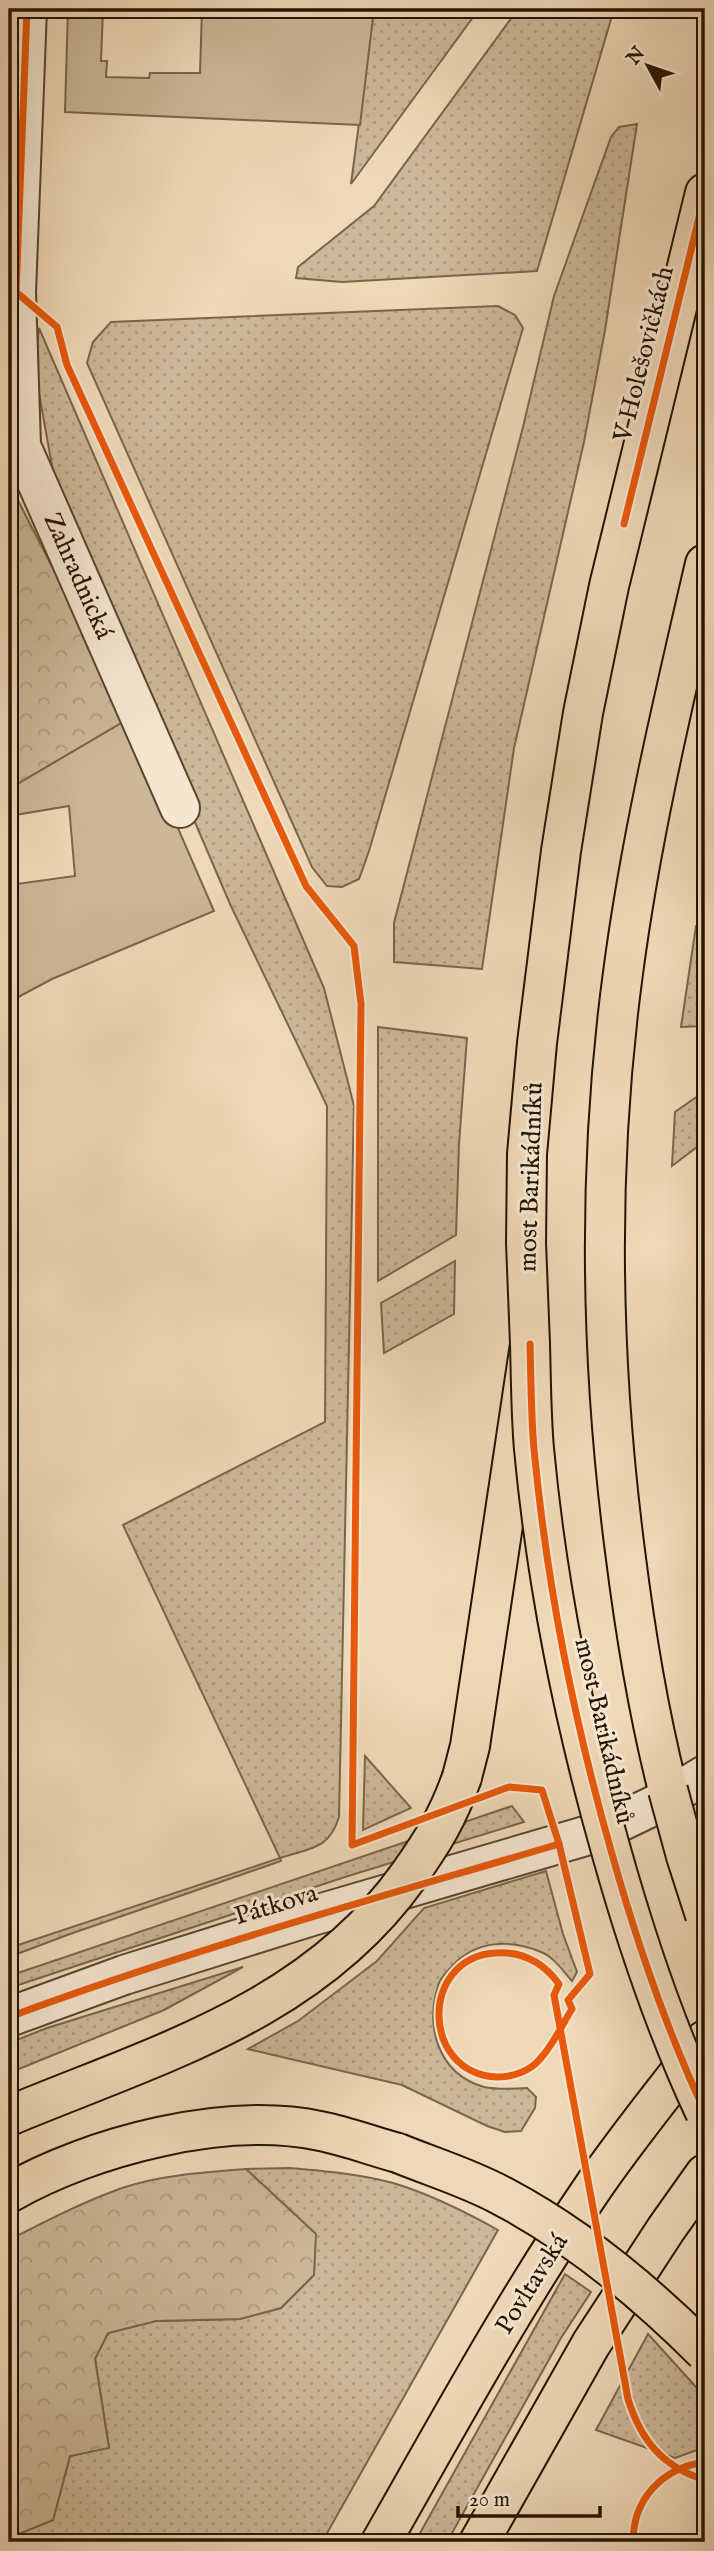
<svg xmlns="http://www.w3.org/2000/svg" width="714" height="2551" font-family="'IM FELL English',serif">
	<defs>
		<pattern id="grass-dots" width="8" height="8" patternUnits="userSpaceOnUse" patternTransform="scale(1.75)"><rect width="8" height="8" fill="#ccb798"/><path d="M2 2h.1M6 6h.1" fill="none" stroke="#af9c81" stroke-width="1.8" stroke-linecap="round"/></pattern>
		<pattern id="forest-crowns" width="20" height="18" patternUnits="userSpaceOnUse" patternTransform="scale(1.75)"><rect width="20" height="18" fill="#ccb798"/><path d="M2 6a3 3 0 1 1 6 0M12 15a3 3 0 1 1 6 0" fill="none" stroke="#af9c81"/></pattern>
	</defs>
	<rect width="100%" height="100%" fill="#efd8b7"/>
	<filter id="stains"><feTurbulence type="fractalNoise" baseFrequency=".00286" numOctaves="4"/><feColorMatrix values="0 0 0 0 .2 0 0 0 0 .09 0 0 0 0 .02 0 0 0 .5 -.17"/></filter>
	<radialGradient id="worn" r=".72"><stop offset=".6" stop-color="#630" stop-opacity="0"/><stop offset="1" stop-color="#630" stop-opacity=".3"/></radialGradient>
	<g fill="url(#grass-dots)" stroke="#78664c" stroke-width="2">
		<polygon points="374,9 479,9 351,184"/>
		<polygon points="518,9 614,9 537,271 342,282 296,278 298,267 374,206"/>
		<polygon points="637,124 605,330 584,442 514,748 482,969 394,962 394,923 523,427 554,296 611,137 619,127"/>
		<polygon points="498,306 515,315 523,328 369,851 359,879 342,887 327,886 312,867 87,363 93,342 111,322"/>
		<path d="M39 328 324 988 354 1106 339 1817C329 1850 310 1848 280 1858L281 1861 70 1934 9 1957V1948L280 1858 123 1525 325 1422 327 1106 230 904 59 505 35 371Z"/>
		<polygon points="705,925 705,1026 681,1027 696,926"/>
		<polygon points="378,1027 467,1038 459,1144 456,1235 378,1281"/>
		<polygon points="705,1091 705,1141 672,1166 675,1112"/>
		<polygon points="455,1261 454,1314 384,1353 381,1303"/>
		<polygon points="365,1756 411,1808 363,1830"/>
		<polygon points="512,1806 524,1822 345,1877 9,1988 9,1976"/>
		<path d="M546 1871 563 1934 577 1972 572 1981C563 1971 554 1957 541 1952 510 1939 476 1940 452 1966 448 1971 441 1977 439 1983 425 2024 436 2073 484 2087 498 2090 513 2089 527 2088L536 2097 535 2108 521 2131 505 2132 487 2126 402 2085 248 2049 298 2021 377 1961 424 1908Z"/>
		<polygon points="243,1967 164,2010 9,2073 9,2043 47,2028"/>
		<path d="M290 2168C324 2171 360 2174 393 2183 430 2194 464 2211 498 2230L322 2542H9V2538L53 2520 70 2456 109 2447 95 2359 108 2333 156 2321 240 2319 281 2308 314 2275 315 2234 246 2169Z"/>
		<polygon points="565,2274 591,2292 561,2338 447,2542 415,2542"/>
		<polygon points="648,2334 705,2397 705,2450 697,2450 675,2458 596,2430"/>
	</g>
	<g fill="url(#forest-crowns)" stroke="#78664c" stroke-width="2">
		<polygon points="9,483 130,718 9,789"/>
		<path d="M246 2169 316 2234 314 2275 281 2308 240 2319 156 2321 108 2333 95 2359 109 2448 70 2456 53 2520 9 2538V2240C46 2221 83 2202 122 2188 160 2175 207 2172 246 2169Z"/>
	</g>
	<g fill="#ccb798" stroke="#78664c" stroke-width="2">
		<polygon points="68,9 103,9 101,61 107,61 106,77 149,78 150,73 200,73 202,9 374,9 360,125 65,112"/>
		<polygon points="130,718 214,911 52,979 9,1002 9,885 75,876 69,806 9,816 9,789"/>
	</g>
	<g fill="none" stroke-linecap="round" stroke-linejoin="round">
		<defs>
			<g id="minor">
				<polyline points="27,9 16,292 21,446 180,808"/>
				<polyline points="9,2017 124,1975 312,1916 599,1832 655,1805 705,1775"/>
			</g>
			<g id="major">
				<polyline points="462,1777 470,1746 530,1344 526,1243 527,1154 537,1043 561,851 583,713 609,586 705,193"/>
				<path d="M668 1790C648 1711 635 1631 625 1551 600 1358 597 1165 623 973 641 836 674 698 705 564"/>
				<path d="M9 2193C91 2146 225 2111 320 2131 346 2136 372 2146 398 2153"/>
				<path d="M381 2542C450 2421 517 2298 596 2183 630 2134 668 2087 705 2040"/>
				<polyline points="479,2542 591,2344 666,2229 705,2174"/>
			</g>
		</defs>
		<use href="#minor" stroke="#57452e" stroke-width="42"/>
		<use href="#major" stroke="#241401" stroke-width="42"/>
		<use href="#minor" stroke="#f5e6d0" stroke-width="38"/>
		<use href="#major" stroke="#efd8b7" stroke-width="38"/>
		<defs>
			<g id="major-bridge">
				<path d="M530 1344C531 1379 531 1415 534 1449 547 1587 574 1721 612 1854 637 1943 666 2029 705 2112"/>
				<polyline points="668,1790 686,1856 705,1915"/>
				<path d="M9 2116C155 2055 312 2012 409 1875 433 1841 448 1817 462 1777"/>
				<path d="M398 2153C432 2167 469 2178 502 2196 578 2236 645 2292 705 2352"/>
			</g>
		</defs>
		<use href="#major-bridge" stroke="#241401" stroke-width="42" stroke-linecap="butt"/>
		<use href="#major-bridge" stroke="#efd8b7" stroke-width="38"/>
		<defs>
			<g id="cycleway">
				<path d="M27 9 16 292 57 327 67 365 306 886 354 946 361 1004 352 1845 509 1787 542 1790 559 1844 590 1974 568 2000 572 2009C562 2025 553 2045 540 2059 530 2071 513 2077 497 2077 420 2073 420 1958 495 1953 523 1951 543 1962 559 1984L554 1995 628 2399C641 2441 663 2467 705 2480"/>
				<polyline points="624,524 705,193"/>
				<path d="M530 1344C531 1379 531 1415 534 1449 547 1587 574 1721 612 1854 637 1943 666 2029 705 2112"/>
				<path d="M9 2017C189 1950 374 1899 559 1844"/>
				<path d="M633 2542C633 2499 662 2468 705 2462"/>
			</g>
		</defs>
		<use href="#cycleway" stroke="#f5e6d0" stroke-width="11"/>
		<use href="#cycleway" stroke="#e8590c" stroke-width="7"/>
	</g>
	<g text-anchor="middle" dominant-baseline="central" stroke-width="6" stroke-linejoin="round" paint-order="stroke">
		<g font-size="26" fill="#241401" stroke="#f5e6d0">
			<text transform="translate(644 354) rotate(-76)">V Holešovičkách</text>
			<text transform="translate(78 576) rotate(66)">Zahradnická</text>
			<text transform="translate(531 1177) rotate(-88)">most Barikádníků</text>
			<text transform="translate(604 1731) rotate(77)">most Barikádníků</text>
			<text transform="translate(276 1905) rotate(-17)">Pátkova</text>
			<text transform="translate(532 2284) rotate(-58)">Povltavská</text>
		</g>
	</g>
	<rect width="714" height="2551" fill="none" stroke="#efd8b7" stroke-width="35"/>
	<rect x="10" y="10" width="693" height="2530" fill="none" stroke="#241401" stroke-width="3.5"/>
	<rect x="18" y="18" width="679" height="2516" fill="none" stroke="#241401" stroke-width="2"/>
	<g transform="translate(648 66) rotate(310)" stroke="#f5e6d0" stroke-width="5" paint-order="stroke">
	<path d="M0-5L12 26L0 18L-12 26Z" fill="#241401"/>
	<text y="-10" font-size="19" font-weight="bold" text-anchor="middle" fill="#241401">N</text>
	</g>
	<path d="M458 2506v10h142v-10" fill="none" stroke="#241401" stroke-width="3.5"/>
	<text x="469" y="2506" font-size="21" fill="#241401" stroke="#f5e6d0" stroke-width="5" paint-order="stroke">20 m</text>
	<rect width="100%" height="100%" filter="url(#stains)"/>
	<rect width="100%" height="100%" fill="url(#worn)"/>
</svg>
